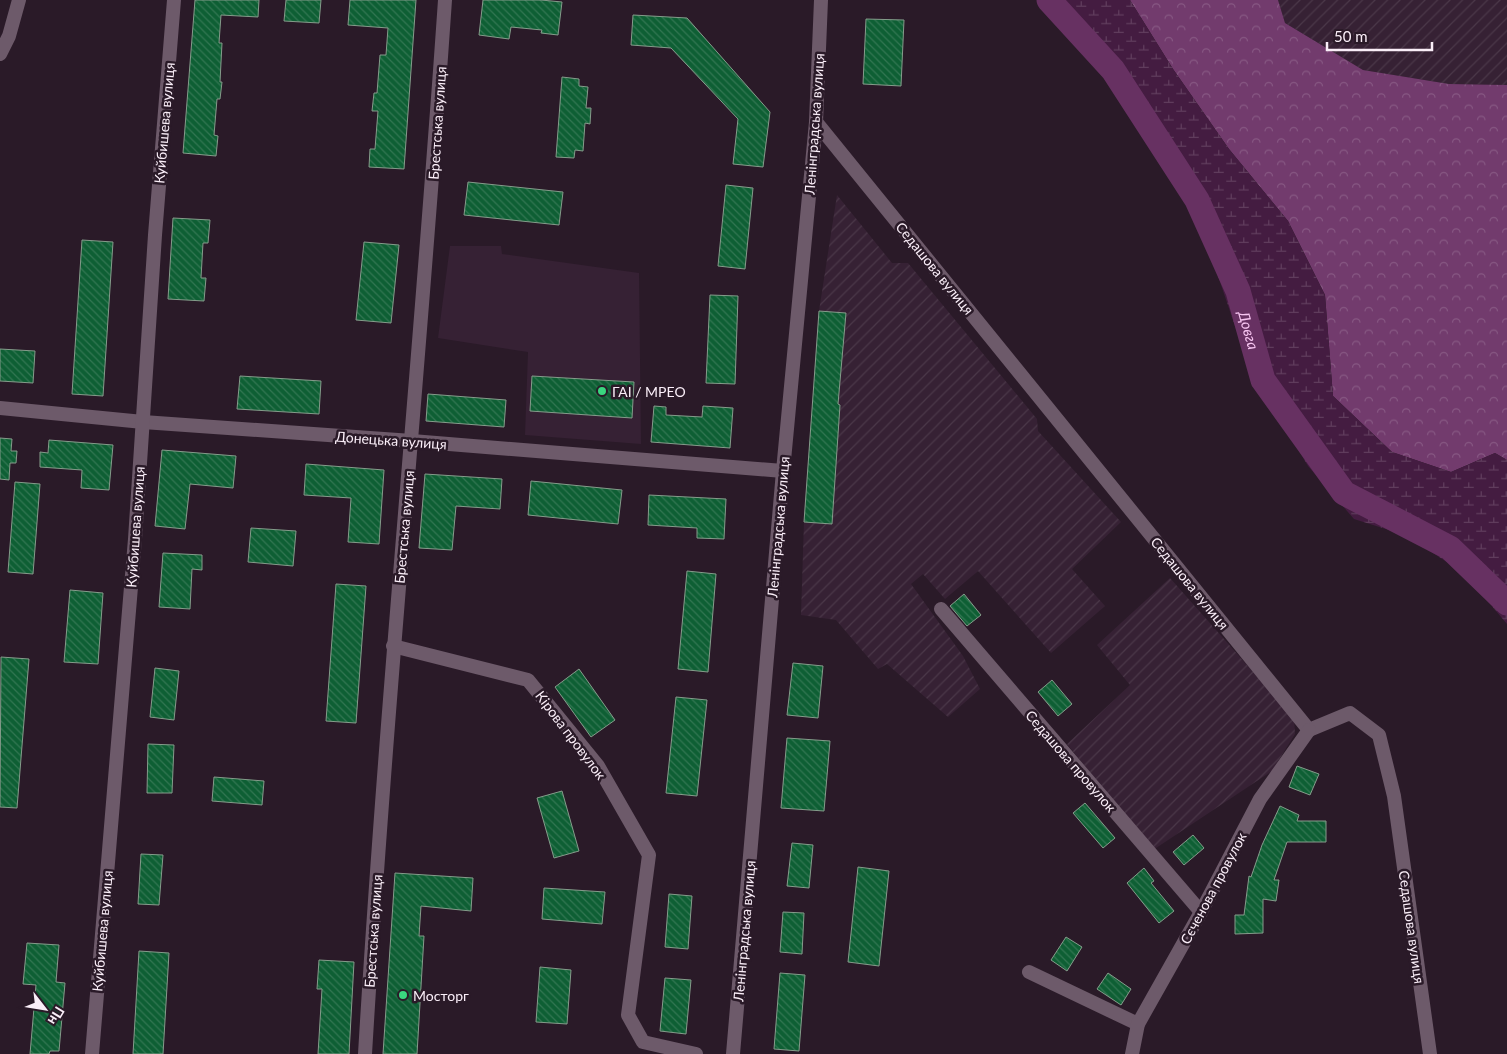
<svg xmlns="http://www.w3.org/2000/svg" width="1507" height="1054" font-family="Lato,sans-serif">
	<defs>
		<pattern id="industrial-furrows" width="10" height="10" patternUnits="userSpaceOnUse" patternTransform="scale(1.25)"><rect width="10" height="10" fill="#362134"/><path d="M-1 1l2-2M0 10L10 0M9 11l2-2" fill="none" stroke="#4a3748"/></pattern>
		<pattern id="forest-crowns" width="20" height="18" patternUnits="userSpaceOnUse" patternTransform="scale(1.25)"><rect width="20" height="18" fill="#723b6d"/><path d="M2 6a3 3 0 1 1 6 0M12 15a3 3 0 1 1 6 0" fill="none" stroke="#875883"/></pattern>
		<pattern id="wetland-marsh" width="20" height="14" patternUnits="userSpaceOnUse" patternTransform="scale(1.25)"><rect width="20" height="14" fill="#441c41"/><path d="M1 5h8M5 5V1M11 12h8M15 12V8" fill="none" stroke="#603d5d"/></pattern>
		<pattern id="building-back-hatch" width="6" height="6" patternUnits="userSpaceOnUse" patternTransform="scale(1.25)"><rect width="6" height="6" fill="#0e5f34"/><path d="M-1 5l2 2M0 0l6 6M5-1l2 2" fill="none" stroke="#327652"/></pattern>
	</defs>
	<rect width="100%" height="100%" fill="#2a1a28"/>
	<polygon fill="#362134" points="450,246 501,246 502,254 639,273 641,444 525,435 528,352 438,338"/>
	<g fill="url(#industrial-furrows)">
		<polygon points="1278,0 1507,0 1507,85 1449,84 1363,70 1285,23"/>
		<polygon points="837,195 892,263 908,263 1037,419 1038,431 1121,522 1072,569 1105,606 1051,653 978,571 945,599 923,574 911,584 963,656 980,689 948,717 887,664 878,669 836,620 801,615 804,522 832,523 840,405 827,404 839,392 846,314 819,311"/>
		<polygon points="1170,578 1294,718 1295,734 1272,771 1153,850 1067,744 1130,685 1097,645"/>
	</g>
	<polygon fill="url(#forest-crowns)" points="1130,0 1278,0 1285,23 1363,70 1449,84 1507,85 1507,460 1495,453 1451,472 1392,452 1333,396 1325,295 1288,221 1229,149 1173,69"/>
	<polygon fill="url(#wetland-marsh)" points="1043,0 1130,0 1173,69 1229,149 1288,221 1325,295 1333,396 1392,452 1451,472 1495,453 1507,460 1507,624 1464,573 1405,535 1354,519 1308,466 1287,431 1236,329 1215,267 1197,200 1134,122 1107,76 1053,15"/>
	<g fill="none" stroke-linecap="round" stroke-linejoin="round">
		<path stroke="#673162" stroke-width="25" id="s1" d="M1049 0 1113 70 1197 200 1238 291 1263 380 1344 493 1450 548 1507 603"/>
	</g>
	<g fill="url(#building-back-hatch)" stroke="#859c8b">
		<polygon points="195,0 259,0 258,17 221,15 219,43 222,43 220,82 222,82 220,99 217,99 214,135 218,136 216,156 183,153"/>
		<polygon points="286,0 321,0 319,23 284,21"/>
		<polygon points="350,0 416,0 404,169 369,167 370,149 375,149 378,111 372,111 374,93 377,93 380,55 386,55 388,28 348,25"/>
		<polygon points="483,0 541,0 562,2 558,35 541,33 542,30 511,27 509,39 479,35"/>
		<polygon points="633,15 687,18 770,112 763,167 733,164 738,119 671,48 631,45"/>
		<polygon points="866,19 904,20 901,86 863,84"/>
		<polygon points="562,77 579,79 579,86 588,87 586,108 591,108 590,124 585,123 583,151 575,150 574,158 556,157"/>
		<polygon points="468,182 563,192 559,225 464,215"/>
		<polygon points="726,185 753,188 745,269 718,266"/>
		<polygon points="173,218 210,220 208,243 203,243 201,278 206,278 204,301 168,299"/>
		<polygon points="82,240 113,242 103,396 72,394"/>
		<polygon points="364,242 399,245 391,323 356,320"/>
		<polygon points="710,295 738,296 735,384 706,383"/>
		<polygon points="819,311 846,313 838,404 840,405 832,524 804,522"/>
		<polygon points="0,349 35,351 33,383 0,381"/>
		<polygon points="240,376 321,381 319,414 237,409"/>
		<polygon points="532,376 634,382 632,418 530,411"/>
		<polygon points="428,394 506,400 504,427 426,421"/>
		<polygon points="654,406 666,407 666,415 702,417 703,406 733,408 730,448 651,442"/>
		<polygon points="0,438 12,439 11,451 17,451 16,463 10,463 9,480 0,479"/>
		<polygon points="49,440 113,445 109,490 81,488 82,470 40,467 40,452 48,453"/>
		<polygon points="162,450 236,456 233,488 190,484 185,529 155,526"/>
		<polygon points="306,464 384,470 379,544 348,542 351,498 304,495"/>
		<polygon points="425,474 502,479 500,509 456,506 452,550 419,548"/>
		<polygon points="531,481 622,490 618,524 528,515"/>
		<polygon points="15,482 40,484 33,574 8,572"/>
		<polygon points="649,495 726,499 724,539 697,538 697,528 648,525"/>
		<polygon points="251,528 296,531 293,566 248,562"/>
		<polygon points="163,553 202,555 202,570 192,569 190,609 159,607"/>
		<polygon points="687,571 716,574 708,672 678,669"/>
		<polygon points="336,584 366,586 356,723 326,721"/>
		<polygon points="70,590 103,593 98,664 64,662"/>
		<polygon points="964,594 981,615 967,626 950,606"/>
		<polygon points="1,657 29,659 17,808 0,807"/>
		<polygon points="793,663 823,666 818,718 787,715"/>
		<polygon points="155,668 179,671 174,720 150,717"/>
		<polygon points="579,669 615,720 591,737 555,687"/>
		<polygon points="1052,680 1072,704 1058,716 1038,692"/>
		<polygon points="676,697 707,700 697,796 666,793"/>
		<polygon points="787,738 830,741 824,811 781,808"/>
		<polygon points="148,744 174,745 172,793 147,793"/>
		<polygon points="1297,766 1319,774 1310,795 1289,787"/>
		<polygon points="214,777 264,781 262,805 212,801"/>
		<polygon points="562,791 579,851 554,858 537,798"/>
		<polygon points="1085,803 1115,838 1103,848 1073,813"/>
		<polygon points="1280,806 1299,815 1297,821 1326,821 1326,842 1287,842 1274,880 1279,880 1276,901 1263,899 1263,933 1235,934 1235,915 1244,915 1249,876 1251,877 1262,845"/>
		<polygon points="1193,835 1204,848 1184,865 1173,852"/>
		<polygon points="792,843 813,845 809,888 787,886"/>
		<polygon points="141,854 163,855 159,905 138,904"/>
		<polygon points="858,867 889,871 879,966 848,962"/>
		<polygon points="1144,868 1154,881 1151,883 1174,911 1159,923 1127,883"/>
		<polygon points="395,873 473,878 471,911 421,906 419,936 424,936 417,1054 383,1054"/>
		<polygon points="544,888 605,892 602,924 542,919"/>
		<polygon points="669,894 692,896 688,949 665,947"/>
		<polygon points="783,912 804,913 802,954 780,952"/>
		<polygon points="1066,937 1082,947 1067,971 1051,960"/>
		<polygon points="27,943 59,945 56,982 65,983 59,1051 50,1051 49,1054 30,1054 36,985 23,984"/>
		<polygon points="139,951 169,953 163,1054 133,1054"/>
		<polygon points="319,960 354,962 349,1054 318,1054 322,989 317,989"/>
		<polygon points="540,967 571,970 567,1024 536,1022"/>
		<polygon points="780,973 805,975 799,1051 774,1049"/>
		<polygon points="1108,973 1131,989 1121,1005 1097,989"/>
		<polygon points="665,978 691,980 686,1034 660,1031"/>
	</g>
	<g fill="none" stroke-linecap="round" stroke-linejoin="round">
		<g stroke="#6d5a6a" stroke-width="14">
			<polyline points="0,54 9,36 19,0"/>
			<polyline points="816,122 1309,730 1350,713 1379,735 1394,796 1430,1054"/>
			<polyline points="0,408 143,422 412,441 783,471"/>
			<polyline points="941,609 1201,912"/>
			<polyline points="393,646 528,680 598,766 649,855 628,1015 643,1042 696,1054"/>
			<polyline points="1029,972 1138,1024"/>
			<polyline points="92,1054 135,539 155,235 174,0"/>
			<path d="M365 1054C386 702 421 352 445 0"/>
			<polyline points="733,1054 783,471 816,122 821,0"/>
			<polyline points="1132,1054 1138,1024 1201,912 1260,799 1309,730"/>
		</g>
	</g>
	<g fill="#3ad77f" stroke="#2a1a28" stroke-width="2">
		<circle cx="602" cy="391" r="5"/>
		<circle cx="403" cy="995" r="5"/>
	</g>
	<g text-anchor="middle" dominant-baseline="central" stroke-width="5" stroke-linejoin="round" paint-order="stroke">
		<g font-size="14" fill="#faeef8" stroke="#2a1a28">
			<text transform="translate(164 123) rotate(-85)">Куйбишева вулиця</text>
			<text transform="translate(437 123) rotate(-86)">Брестська вулиця</text>
			<text transform="translate(814 124) rotate(-86)">Ленінградська вулиця</text>
			<text transform="translate(935 268) rotate(51)">Седашова вулиця</text>
			<text transform="translate(391 440) rotate(4)">Донецька вулиця</text>
			<text transform="translate(135 527) rotate(-86)">Куйбишева вулиця</text>
			<text transform="translate(404 527) rotate(-85)">Брестська вулиця</text>
			<text transform="translate(778 527) rotate(-85)">Ленінградська вулиця</text>
			<text transform="translate(1190 583) rotate(51)">Седашова вулиця</text>
			<text transform="translate(571 735) rotate(53)">Кірова провулок</text>
			<text transform="translate(1071 761) rotate(49)">Седашова провулок</text>
			<text transform="translate(1213 888) rotate(-62)">Сєченова провулок</text>
			<text transform="translate(1412 927) rotate(82)">Седашова вулиця</text>
			<text transform="translate(102 931) rotate(-85)">Куйбишева вулиця</text>
			<text transform="translate(373 931) rotate(-86)">Брестська вулиця</text>
			<text transform="translate(744 931) rotate(-85)">Ленінградська вулиця</text>
		</g>
		<g font-size="14" fill="#faeef8" stroke="#2a1a28" text-anchor="start">
			<text x="612" y="391">ГАІ / МРЕО</text>
			<text x="413" y="995">Мосторг</text>
		</g>
		<g font-size="15" font-style="italic" fill="#f6c4f0" stroke="#2a1a28">
			<text stroke="none"><textPath href="#s1" startOffset="390">Довга</textPath></text>
		</g>
	</g>
	<g transform="translate(45 1009) rotate(121)" stroke="#2a1a28" stroke-width="4" paint-order="stroke">
	<path d="M0-4L9 19L0 12L-9 19Z" fill="#faeef8"/>
	<text y="-8" font-size="14" font-weight="bold" text-anchor="middle" fill="#faeef8">Пн</text>
	</g>
	<path d="M1327 42v8h105v-8" fill="none" stroke="#faeef8" stroke-width="2.5"/>
	<text x="1334" y="42" font-size="15" fill="#faeef8" stroke="#2a1a28" stroke-width="4" paint-order="stroke">50 m</text>
</svg>
